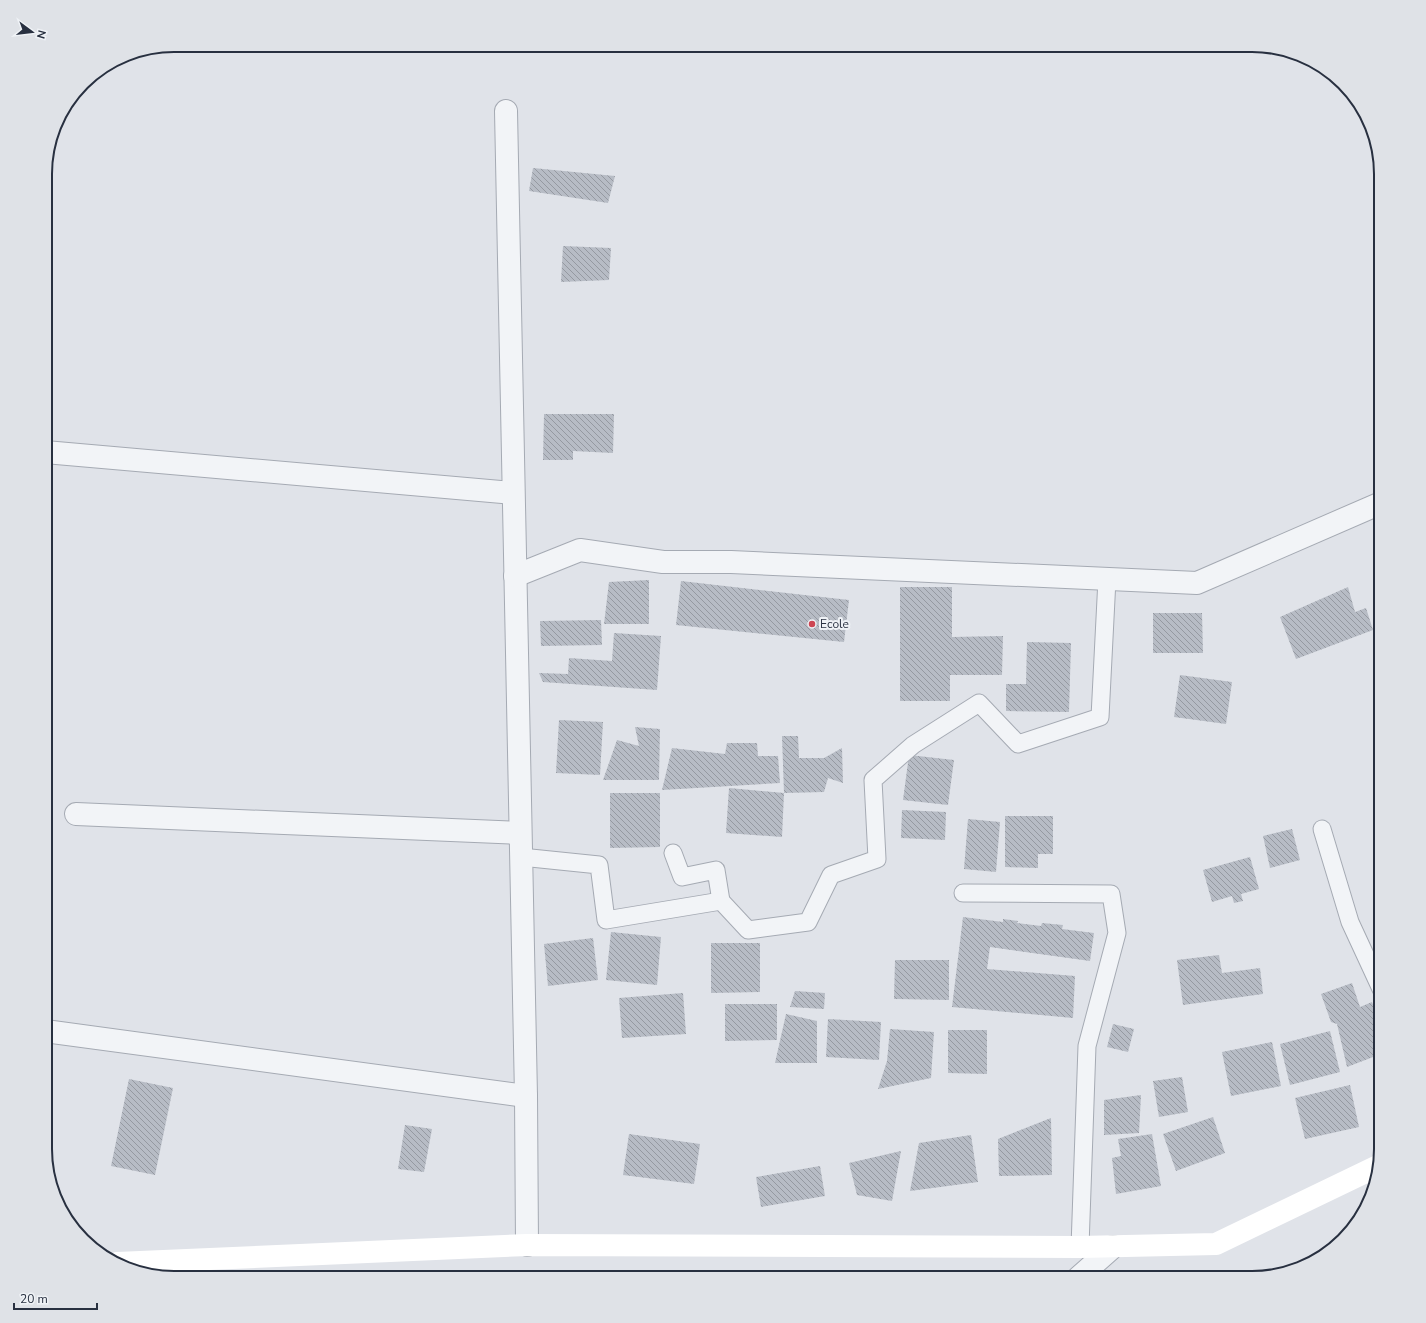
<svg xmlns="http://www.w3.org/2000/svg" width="1426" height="1323" font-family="'Nunito Sans',sans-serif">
	<defs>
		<pattern id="building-back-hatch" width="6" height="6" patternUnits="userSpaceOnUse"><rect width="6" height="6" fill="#b7bcc5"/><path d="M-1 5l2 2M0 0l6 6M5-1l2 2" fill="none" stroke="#9599a1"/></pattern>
	</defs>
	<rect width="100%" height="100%" fill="#e0e3e9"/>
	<g fill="url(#building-back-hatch)">
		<polygon points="563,45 580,45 580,46 564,47"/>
		<polygon points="533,168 615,176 608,203 529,191"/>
		<polygon points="563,246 611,248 609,280 561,282"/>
		<polygon points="544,414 614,414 613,453 573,451 573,460 543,460"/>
		<polygon points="649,580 649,624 604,624 609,582"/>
		<polygon points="681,581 849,600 844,642 676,625"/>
		<polygon points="900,587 952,587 952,637 1003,636 1002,675 950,675 950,701 900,701"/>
		<polygon points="1348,587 1355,612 1366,608 1373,630 1296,659 1280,617"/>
		<polygon points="1153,613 1202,613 1203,653 1153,653"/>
		<polygon points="601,620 602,645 541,646 540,621"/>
		<polygon points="614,633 661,636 657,690 543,682 539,673 568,674 569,658 612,661"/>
		<polygon points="1027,642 1071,643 1069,712 1006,711 1006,684 1026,684"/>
		<polygon points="1180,675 1232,682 1226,724 1174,717"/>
		<polygon points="559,720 603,722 600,775 556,773"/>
		<polygon points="635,727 660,729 659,780 603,780 617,740 639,746"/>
		<polygon points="782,736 798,736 799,758 824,758 842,748 843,783 828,778 824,792 784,793"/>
		<polygon points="727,743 757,743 758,756 778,756 780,783 662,790 672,748 725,754"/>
		<polygon points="909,755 954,760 948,805 903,800"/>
		<polygon points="729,788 784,793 782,837 726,833"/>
		<polygon points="610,793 660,793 660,847 610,848"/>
		<polygon points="902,810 946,812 945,840 901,838"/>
		<polygon points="1005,816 1053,816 1053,854 1038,854 1038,868 1005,867"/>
		<polygon points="968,819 1000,822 996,872 964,869"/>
		<polygon points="1292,829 1300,860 1270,868 1263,836"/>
		<polygon points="1250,857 1259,889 1241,894 1243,901 1234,903 1232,896 1212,902 1203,870"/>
		<polygon points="963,917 1003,922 1003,919 1018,921 1017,923 1041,926 1042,923 1063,925 1062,929 1094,933 1090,961 990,947 987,969 1075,976 1073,1018 952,1007"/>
		<polygon points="611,932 661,937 657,985 606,980"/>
		<polygon points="593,938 598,980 548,986 544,944"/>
		<polygon points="711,943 760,943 760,992 711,993"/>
		<polygon points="1219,955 1222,973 1260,968 1263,994 1183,1005 1177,960"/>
		<polygon points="895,960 949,960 949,1000 894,999"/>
		<polygon points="1352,983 1360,1007 1372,1002 1381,1026 1381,1054 1347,1067 1337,1024 1331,1022 1321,994"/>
		<polygon points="795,991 825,993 824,1009 790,1007"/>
		<polygon points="683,993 686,1034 622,1038 619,998"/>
		<polygon points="725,1004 777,1004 777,1040 725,1041"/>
		<polygon points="786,1014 817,1021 817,1063 775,1063"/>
		<polygon points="828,1019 881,1022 879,1060 826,1057"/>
		<polygon points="1113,1024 1134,1029 1128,1052 1107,1047"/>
		<polygon points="890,1029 934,1032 931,1078 878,1089 887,1061"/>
		<polygon points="948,1030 987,1030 987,1074 948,1073"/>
		<polygon points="1330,1031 1340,1072 1290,1085 1280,1044"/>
		<polygon points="1272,1042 1281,1086 1231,1096 1222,1052"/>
		<polygon points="1182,1077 1188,1112 1159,1117 1153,1081"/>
		<polygon points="129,1079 173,1088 155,1175 111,1166"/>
		<polygon points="1350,1085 1359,1127 1305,1139 1295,1098"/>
		<polygon points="1141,1095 1139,1133 1104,1135 1104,1100"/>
		<polygon points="1213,1117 1225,1153 1176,1171 1163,1134"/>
		<polygon points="1051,1118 1052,1175 999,1176 998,1139"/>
		<polygon points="405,1125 432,1129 424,1172 398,1169"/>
		<polygon points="629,1134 700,1144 694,1184 623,1175"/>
		<polygon points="1152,1134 1161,1186 1116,1194 1112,1158 1121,1156 1118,1139"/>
		<polygon points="971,1135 978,1182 910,1191 919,1143"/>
		<polygon points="901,1151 892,1201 857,1195 849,1163"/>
		<polygon points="820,1166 825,1196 761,1207 756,1177"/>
	</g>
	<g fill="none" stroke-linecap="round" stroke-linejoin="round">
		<defs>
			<g id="lane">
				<polyline points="1322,829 1350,922 1381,989"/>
				<polyline points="673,853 682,877 716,870 721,901"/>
				<polyline points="521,857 599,865 606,920 721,901 748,930 808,922 831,875 877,859 873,780 913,745 979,703 1018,744 1100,717 1107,579"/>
				<polyline points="963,893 1111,894 1117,933 1087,1046 1080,1247"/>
			</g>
			<g id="street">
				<polyline points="506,111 526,1096 527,1245"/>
				<polyline points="45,452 513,493"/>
				<polyline points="515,576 580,550 663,562 731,562 1197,583 1381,503"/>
				<polyline points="76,814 520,833"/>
				<polyline points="45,1031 526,1096"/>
				<polyline points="1078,1278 1113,1247"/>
			</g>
		</defs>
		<use href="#lane" stroke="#a5aab3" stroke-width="19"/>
		<use href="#street" stroke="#a5aab3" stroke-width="24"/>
		<use href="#lane" stroke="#f2f4f7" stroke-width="17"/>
		<use href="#street" stroke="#f2f4f7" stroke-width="22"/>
		<polyline stroke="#fff" stroke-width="22" points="117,1263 527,1245 1080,1247 1216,1244 1378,1166"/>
	</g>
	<circle fill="#cd4552" stroke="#eff2f6" stroke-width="1.5" cx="812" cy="624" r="4"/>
	<g text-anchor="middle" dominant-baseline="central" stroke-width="4" stroke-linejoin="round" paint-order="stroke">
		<g font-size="12" fill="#283040" stroke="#eff2f6" text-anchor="start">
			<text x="820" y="624">Ecole</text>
		</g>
	</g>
	<path d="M0 0H1426V1323H0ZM174 52H1252A122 122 0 0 1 1374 174V1149A122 122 0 0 1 1252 1271H174A122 122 0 0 1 52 1149V174A122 122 0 0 1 174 52Z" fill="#dfe2e7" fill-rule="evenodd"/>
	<path fill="none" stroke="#283040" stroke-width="2" d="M174 52H1252A122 122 0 0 1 1374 174V1149A122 122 0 0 1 1252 1271H174A122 122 0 0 1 52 1149V174A122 122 0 0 1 174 52Z"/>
	<g transform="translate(32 32) rotate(105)" stroke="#eff2f6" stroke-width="3" paint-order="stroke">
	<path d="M0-3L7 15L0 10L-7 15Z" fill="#283040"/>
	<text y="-6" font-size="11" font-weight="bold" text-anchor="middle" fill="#283040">N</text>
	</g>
	<path d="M14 1303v6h83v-6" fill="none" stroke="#283040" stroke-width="2"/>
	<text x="20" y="1303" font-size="12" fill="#283040" stroke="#eff2f6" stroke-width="3" paint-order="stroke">20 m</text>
</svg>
